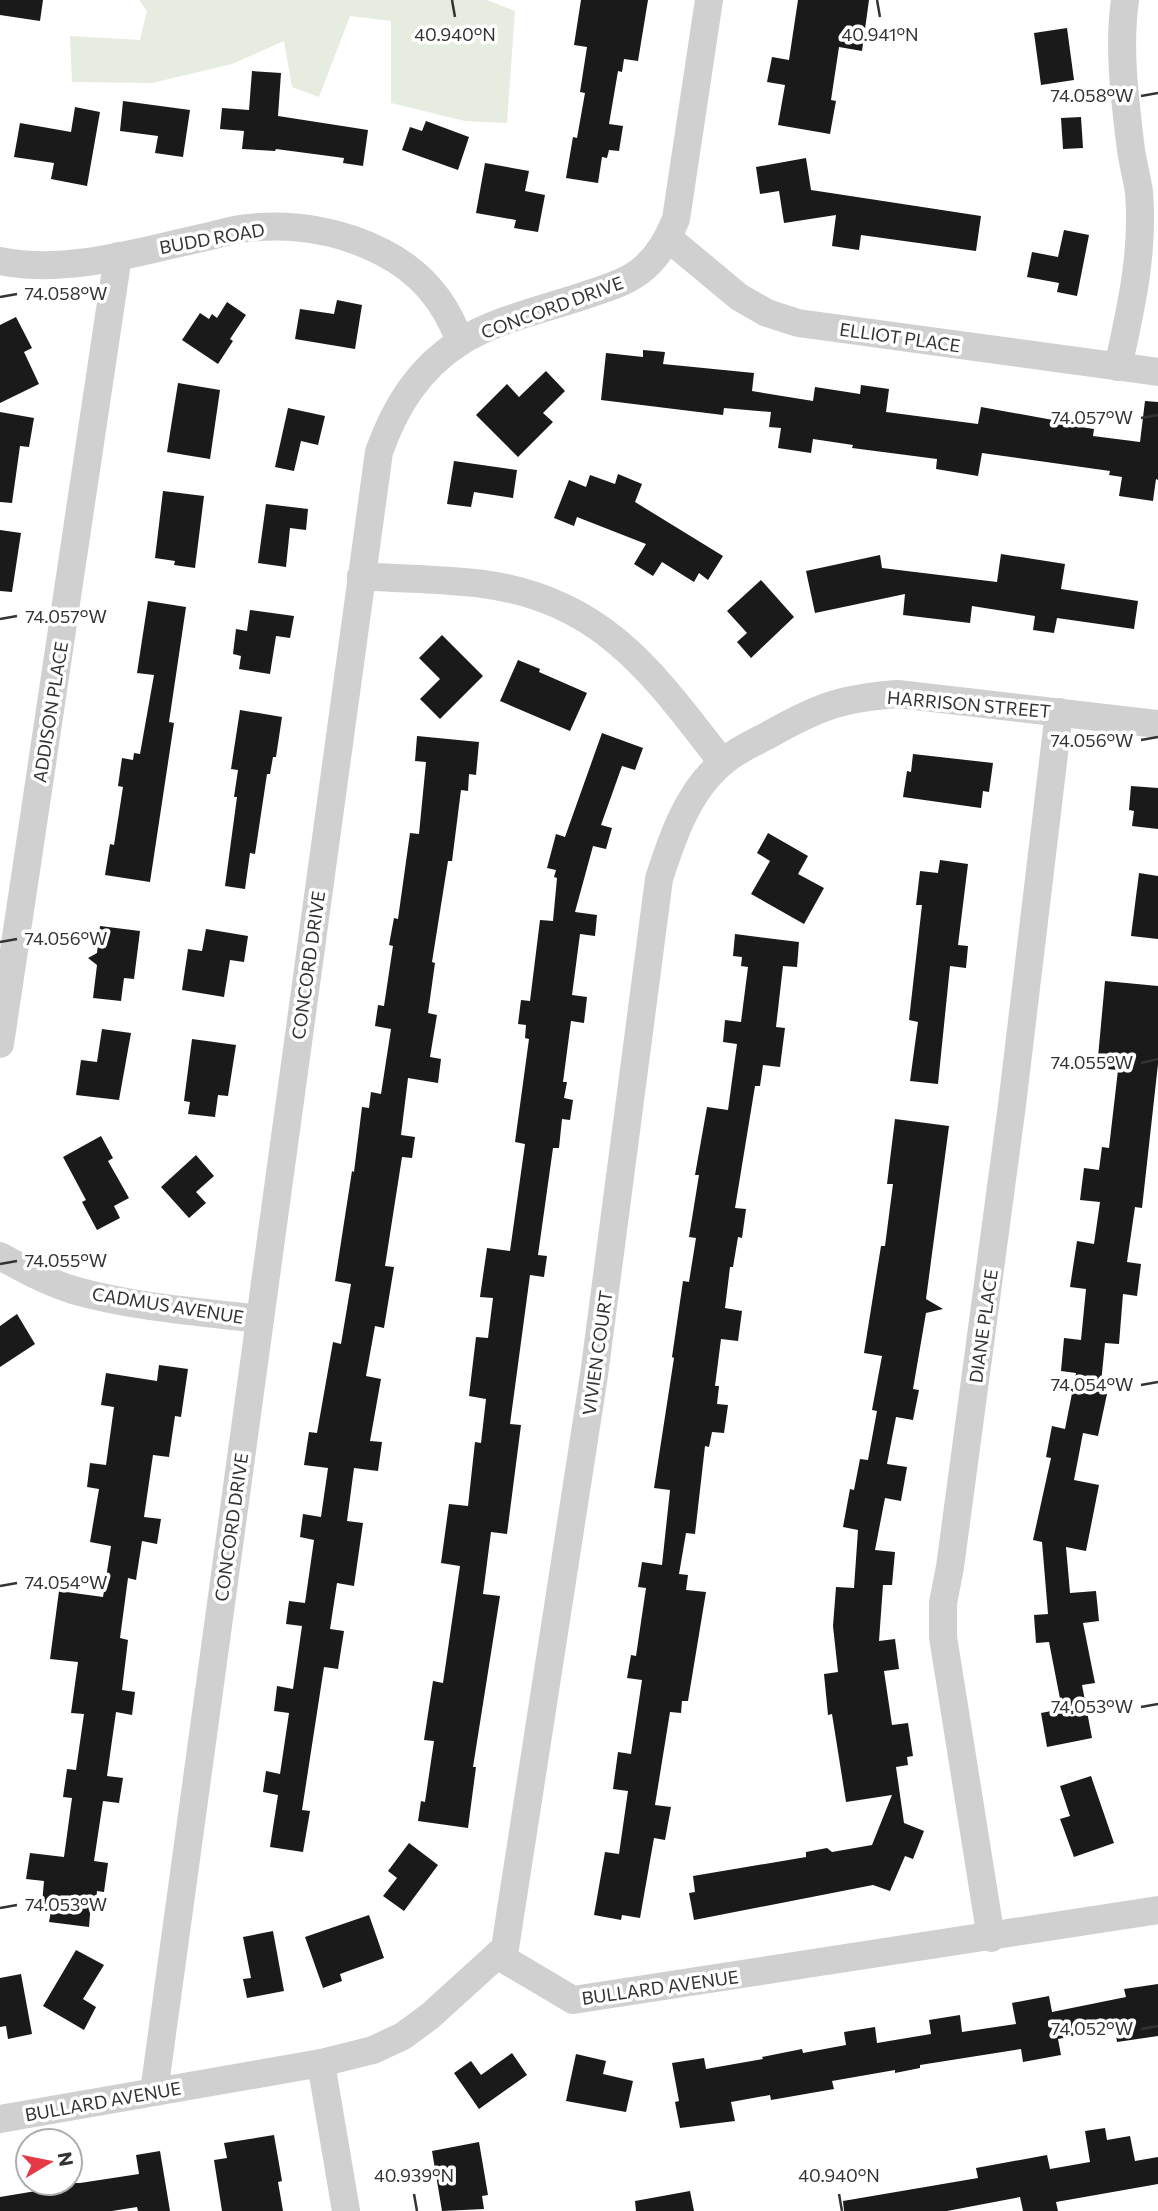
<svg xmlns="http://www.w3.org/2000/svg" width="1158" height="2211" font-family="Commissioner,sans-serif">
	<rect width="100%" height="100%" fill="#fff"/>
	<polygon fill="#e6ecdf" points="139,0 487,0 515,11 507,123 465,121 391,103 391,21 350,16 319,97 292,87 284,41 232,64 152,83 72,82 70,36 140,40 147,11"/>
	<g fill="#1a1a1a">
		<polygon points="0,0 43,0 40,21 0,15"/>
		<polygon points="581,0 648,0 638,61 624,59 622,72 618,71 609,124 623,126 619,151 609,150 607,158 602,157 598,183 566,178 573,137 577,138 585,93 580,92 587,47 574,45"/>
		<polygon points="798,0 869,0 862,51 839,47 831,100 836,101 830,134 778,125 785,85 767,82 772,57 789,60"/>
		<polygon points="1067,28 1074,80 1041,85 1034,33"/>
		<polygon points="252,71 281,73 278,116 368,130 363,166 343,163 344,158 276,149 275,151 242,149 244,131 220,129 222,108 249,110"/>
		<polygon points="123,101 190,110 183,157 155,153 158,136 120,131"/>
		<polygon points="75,107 100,112 87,186 51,179 54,163 14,157 20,123 71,132"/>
		<polygon points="1081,117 1083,148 1063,149 1061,118"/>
		<polygon points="426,121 469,137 458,170 402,150 410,127 422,131"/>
		<polygon points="806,158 811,190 981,216 976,251 861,235 859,250 832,246 836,215 784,223 779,191 760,194 756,167"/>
		<polygon points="485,163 529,171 525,191 545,195 538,232 514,228 516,220 476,213"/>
		<polygon points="1064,230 1089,235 1077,296 1057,292 1059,283 1027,277 1032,252 1058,257"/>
		<polygon points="337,300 362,305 355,349 295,339 300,309 334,314"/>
		<polygon points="227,302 246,315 230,339 233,341 218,364 182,340 200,313 209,319 212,314 217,318"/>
		<polygon points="16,317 32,348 24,352 39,384 0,403 0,325"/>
		<polygon points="643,350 665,352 663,364 754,373 752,391 813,401 815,387 860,394 861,385 889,389 886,412 978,424 981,407 1053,420 1053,423 1094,429 1093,436 1140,442 1145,401 1158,402 1158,480 1156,479 1153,501 1119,496 1122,477 1109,475 1110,471 982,453 978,476 936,469 937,459 852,448 853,445 813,439 811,453 778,448 781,428 769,427 771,412 724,408 723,415 601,400 606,353 643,357"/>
		<polygon points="546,371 565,391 543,413 553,422 518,457 476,415 507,384 519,397"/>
		<polygon points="178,383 220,390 210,459 167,452"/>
		<polygon points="288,408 325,416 318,445 301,441 294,471 275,467"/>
		<polygon points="0,412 34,418 29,447 20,446 12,503 0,502"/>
		<polygon points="454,461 517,470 513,498 474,492 471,507 447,504"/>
		<polygon points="618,474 642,484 635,502 723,556 708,580 699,573 694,582 662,562 653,576 634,564 646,544 577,517 574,526 554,518 569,480 586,487 590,475 615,484"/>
		<polygon points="163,491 204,496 195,568 174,565 175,561 155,558"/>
		<polygon points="266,504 308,509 306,530 290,528 286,567 258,563"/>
		<polygon points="0,530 21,533 12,592 0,591"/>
		<polygon points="1001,554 1065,564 1061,589 1138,601 1134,629 1057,618 1054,633 1033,630 1035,616 972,606 970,623 903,615 905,594 815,613 806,571 880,555 882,568 997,582"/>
		<polygon points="761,580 794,617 751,658 737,642 747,633 727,611"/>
		<polygon points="148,601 186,607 169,722 174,723 150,882 105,875 110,844 114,845 123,787 118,786 122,758 133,760 134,753 140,754 154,675 137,673"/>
		<polygon points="250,610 294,616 290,638 276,636 270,674 239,669 241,656 233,654 236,629 247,631"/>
		<polygon points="442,635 483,676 440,719 420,699 440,679 419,658"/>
		<polygon points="518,660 540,669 539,672 587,693 570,731 500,701"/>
		<polygon points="240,710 282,717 276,757 273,757 270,774 267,774 255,854 250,853 245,889 225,886 237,797 234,797 238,770 231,769"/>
		<polygon points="602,733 643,748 635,770 622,766 601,825 612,828 606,849 593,846 575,912 597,915 595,936 580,934 572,995 587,997 584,1023 571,1021 563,1082 567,1082 564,1098 573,1100 570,1120 562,1119 559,1148 553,1148 538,1255 547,1256 544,1277 530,1275 510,1424 521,1425 507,1534 491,1532 483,1594 500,1596 473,1767 476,1767 468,1828 418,1821 421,1801 425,1802 434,1741 424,1740 433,1681 443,1683 460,1566 441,1563 449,1504 468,1506 475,1442 481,1443 486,1399 469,1396 476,1337 488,1338 493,1298 480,1297 487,1248 510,1251 525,1144 515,1142 529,1039 525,1038 526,1025 518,1024 521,1000 530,1001 540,920 553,921 557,878 554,877 556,870 547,868 556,834 565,837"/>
		<polygon points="417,736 479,742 476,775 469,774 468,791 461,790 452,861 448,861 432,962 435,963 428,1013 437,1015 430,1057 441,1059 438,1083 408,1078 401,1135 415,1137 412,1158 402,1157 385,1266 394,1267 384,1328 375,1326 366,1376 381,1379 370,1441 382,1442 378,1471 354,1468 347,1521 363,1523 354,1586 337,1583 330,1629 344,1631 338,1669 324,1667 302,1810 310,1811 303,1852 270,1847 278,1795 263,1792 266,1771 280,1774 289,1713 274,1711 277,1686 293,1689 302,1626 286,1624 289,1601 305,1603 314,1540 300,1537 303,1514 321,1517 328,1468 304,1465 309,1432 317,1433 333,1342 341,1344 351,1284 335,1281 352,1171 354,1172 362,1107 369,1108 371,1092 381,1094 391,1029 375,1026 378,1005 384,1006 393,946 389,945 394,918 398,919 410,833 419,834 426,762 415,761"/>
		<polygon points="913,754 993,763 989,792 983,791 981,808 903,797 907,771 911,772"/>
		<polygon points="1131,786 1158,788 1158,829 1132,826 1134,811 1129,810"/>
		<polygon points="768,833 808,856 798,874 824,888 804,924 751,894 770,861 757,853"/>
		<polygon points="940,860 968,864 958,945 968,946 966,968 950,966 938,1084 910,1081 918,1022 909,1020 922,905 916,905 920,871 938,873"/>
		<polygon points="1139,873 1158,876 1158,939 1131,936"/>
		<polygon points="100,926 140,931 134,979 124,978 121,1001 93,998 97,965 88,958 97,953"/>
		<polygon points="206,929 248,936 244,962 230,960 224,997 182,990 188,949 202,951"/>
		<polygon points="735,934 799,942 797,967 783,966 776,1027 785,1028 780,1067 763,1065 760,1086 755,1086 735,1208 746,1209 742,1238 738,1237 733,1267 730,1267 725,1308 742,1311 738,1341 721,1339 715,1386 719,1386 717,1404 728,1405 724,1433 712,1432 709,1447 705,1446 695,1534 686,1533 679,1574 688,1575 686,1590 706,1592 688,1701 682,1701 681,1713 670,1712 655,1805 671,1807 665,1840 654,1838 640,1918 622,1915 621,1920 594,1915 605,1852 619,1854 628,1791 613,1789 618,1752 631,1754 642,1680 627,1678 631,1655 636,1656 646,1588 638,1587 642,1562 662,1565 670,1490 654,1488 674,1358 672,1357 683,1281 689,1282 696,1238 689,1237 699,1175 695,1175 707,1107 728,1110 737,1044 723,1042 725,1020 741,1022 748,967 741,966 742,957 733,956"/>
		<polygon points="1105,981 1158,986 1158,1064 1142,1208 1135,1207 1127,1262 1141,1264 1137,1296 1123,1294 1119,1344 1105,1343 1100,1393 1107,1394 1098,1436 1083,1433 1074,1480 1099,1485 1086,1551 1066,1547 1070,1593 1096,1591 1099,1621 1083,1623 1095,1683 1082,1685 1092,1738 1047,1747 1041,1713 1062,1709 1049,1642 1036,1643 1034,1615 1048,1614 1042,1542 1033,1540 1051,1458 1046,1457 1052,1426 1065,1429 1076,1373 1061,1371 1064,1338 1081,1340 1086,1289 1070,1287 1077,1241 1094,1244 1100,1202 1080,1200 1084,1168 1099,1170 1102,1147 1109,1148 1118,1070 1097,1068"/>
		<polygon points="102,1029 131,1033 119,1100 76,1095 81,1060 97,1062"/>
		<polygon points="192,1039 236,1045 228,1096 218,1095 215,1117 188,1114 190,1102 184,1101"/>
		<polygon points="895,1119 949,1126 926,1299 943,1309 926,1313 913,1389 919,1390 913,1420 896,1417 887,1464 907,1467 901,1501 885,1498 875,1550 895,1552 892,1585 883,1585 879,1641 895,1639 899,1669 884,1671 892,1725 908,1723 913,1756 907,1757 908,1765 896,1767 904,1823 924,1831 913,1859 905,1856 890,1891 873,1885 694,1920 689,1893 695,1892 693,1876 806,1857 806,1852 827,1848 832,1852 872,1845 892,1795 846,1802 832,1714 828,1715 824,1674 838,1672 833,1626 836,1587 854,1588 858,1530 843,1527 850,1489 854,1490 860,1459 868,1460 877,1411 872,1410 882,1356 864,1353 881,1246 885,1246 893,1184 887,1184"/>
		<polygon points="101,1136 113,1158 108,1161 129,1198 114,1206 120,1218 97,1230 82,1202 86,1200 63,1157"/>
		<polygon points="196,1155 214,1176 196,1192 206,1203 189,1218 161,1187"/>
		<polygon points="17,1314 35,1344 0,1367 0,1326"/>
		<polygon points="159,1365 188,1369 181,1417 175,1416 169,1457 153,1455 144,1517 161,1519 157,1544 142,1541 136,1580 128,1578 120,1638 128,1640 122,1690 135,1692 132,1715 116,1712 107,1776 123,1778 119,1803 103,1801 94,1861 108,1863 104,1892 97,1891 96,1903 91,1902 89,1927 49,1922 52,1905 42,1904 44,1881 26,1879 30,1853 64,1857 72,1798 63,1797 67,1769 76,1770 84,1714 71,1713 78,1662 50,1659 59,1591 103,1597 111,1546 90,1542 99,1489 87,1487 90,1463 106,1465 114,1407 101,1405 106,1373 157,1381"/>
		<polygon points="1091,1776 1114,1843 1074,1857 1060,1819 1070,1816 1060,1786"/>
		<polygon points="409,1843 438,1865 404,1911 383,1896 397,1878 388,1871"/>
		<polygon points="369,1915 384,1958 340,1974 342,1981 323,1988 305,1937"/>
		<polygon points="273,1931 284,1991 247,1998 243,1979 251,1978 243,1937"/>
		<polygon points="76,1950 104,1965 83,1999 96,2007 84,2030 43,2006"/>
		<polygon points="21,1974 32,2034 8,2039 6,2026 0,2027 0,1978"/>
		<polygon points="1158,1984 1158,2036 1117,2042 1115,2028 1058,2039 1061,2055 1023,2062 1021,2049 920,2065 920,2068 895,2073 895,2070 832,2081 834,2089 771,2100 770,2095 731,2102 735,2121 680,2128 675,2102 679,2101 672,2063 704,2058 706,2069 763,2059 762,2057 802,2049 803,2053 846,2045 844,2032 875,2027 877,2043 931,2034 929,2020 960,2015 962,2032 1016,2024 1012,2003 1049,1996 1052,2012 1126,1997 1124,1989"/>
		<polygon points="512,2053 527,2075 479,2109 454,2073 471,2061 481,2075"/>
		<polygon points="576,2054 606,2061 603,2074 633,2081 626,2112 566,2101"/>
		<polygon points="1105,2128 1107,2140 1130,2136 1135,2161 1158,2157 1158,2184 1056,2202 1058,2211 1023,2211 1020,2197 947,2211 844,2211 843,2201 978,2178 976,2168 1047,2155 1050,2169 1090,2162 1085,2131"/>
		<polygon points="274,2135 282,2181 278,2182 283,2211 222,2211 214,2160 227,2158 224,2143"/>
		<polygon points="479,2142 488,2195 482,2196 484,2209 442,2211 432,2151"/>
		<polygon points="160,2151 170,2211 138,2211 137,2207 112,2211 0,2211 0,2197 54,2188 53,2183 80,2183 139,2174 136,2155"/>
		<polygon points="690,2191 694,2211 636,2211 635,2201"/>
	</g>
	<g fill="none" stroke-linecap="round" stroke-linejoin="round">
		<g stroke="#d0d0d0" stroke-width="28">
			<polyline points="668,238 739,297 767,313 798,323 1158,372"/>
			<path d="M0 261C68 275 140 251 206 237 219 234 234 229 248 228 294 223 341 231 382 252 420 271 446 302 460 342"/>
			<path d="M1118 367C1131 308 1144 252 1139 192 1137 178 1133 164 1131 150 1125 100 1118 49 1125 0"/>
			<path d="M361 576C401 579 443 579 483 584 603 600 654 674 722 762"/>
			<polyline points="0,1044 118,256"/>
			<path d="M0 1256C24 1269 47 1282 73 1290 132 1307 199 1312 260 1319"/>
			<polyline points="991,1938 943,1637 943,1603 950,1567 1012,1105 1059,712"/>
			<polyline points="497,1955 573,2000 1158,1910"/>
			<polyline points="321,2063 346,2211"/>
			<path d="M154 2092 379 452C395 407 418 369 460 342 497 319 545 309 586 295 606 288 627 283 644 268 660 254 668 238 676 219L709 0"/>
			<path d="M0 2119 321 2063 373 2050 403 2036 430 2016 505 1948 594 1375 659 879C672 838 688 791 722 763 736 750 756 742 772 733 820 706 843 698 898 694L1158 724"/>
		</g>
	</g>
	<path fill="none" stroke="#333" stroke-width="2.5" d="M452 0 455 17M877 0 880 17M1141 96 1158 93M0 297 17 294M1141 418 1158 415M0 619 17 616M1141 740 1158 737M0 942 17 939M1141 1063 1158 1059M0 1264 17 1261M1141 1385 1158 1382M0 1586 17 1583M1141 1707 1158 1704M0 1908 17 1905M1141 2029 1158 2026M414 2194 417 2211M839 2194 842 2211"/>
	<g text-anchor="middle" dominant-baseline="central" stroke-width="7" stroke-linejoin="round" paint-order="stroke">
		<g font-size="18" fill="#333" stroke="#fff">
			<text transform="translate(212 238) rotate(-10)">BUDD ROAD</text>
			<text transform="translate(552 307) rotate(-20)">CONCORD DRIVE</text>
			<text transform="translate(900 337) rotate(8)">ELLIOT PLACE</text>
			<text transform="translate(969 704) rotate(5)">HARRISON STREET</text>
			<text transform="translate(50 712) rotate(-81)">ADDISON PLACE</text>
			<text transform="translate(308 965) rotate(-82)">CONCORD DRIVE</text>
			<text transform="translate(168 1305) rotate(9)">CADMUS AVENUE</text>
			<text transform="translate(983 1326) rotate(-82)">DIANE PLACE</text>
			<text transform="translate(597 1353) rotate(-82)">VIVIEN COURT</text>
			<text transform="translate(231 1527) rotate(-82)">CONCORD DRIVE</text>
			<text transform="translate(660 1987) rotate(-8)">BULLARD AVENUE</text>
			<text transform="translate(103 2101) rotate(-10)">BULLARD AVENUE</text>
		</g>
	</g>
	<g font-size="18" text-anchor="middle" fill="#333" stroke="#fff" stroke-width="7" stroke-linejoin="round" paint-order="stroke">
		<text x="880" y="41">40.941°N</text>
		<text x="455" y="41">40.940°N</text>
		<text x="1092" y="102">74.058°W</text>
		<text x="66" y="300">74.058°W</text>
		<text x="1092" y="424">74.057°W</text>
		<text x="66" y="623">74.057°W</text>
		<text x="1092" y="747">74.056°W</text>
		<text x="66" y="945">74.056°W</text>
		<text x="1092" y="1069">74.055°W</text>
		<text x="66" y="1267">74.055°W</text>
		<text x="1092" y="1391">74.054°W</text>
		<text x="66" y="1589">74.054°W</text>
		<text x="1092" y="1713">74.053°W</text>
		<text x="66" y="1911">74.053°W</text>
		<text x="1092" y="2035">74.052°W</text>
		<text x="414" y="2182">40.939°N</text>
		<text x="839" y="2182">40.940°N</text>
	</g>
	<g transform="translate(49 2162) rotate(80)"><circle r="33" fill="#ffffff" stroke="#adadad" stroke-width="2"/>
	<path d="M0-5L12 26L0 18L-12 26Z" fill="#e63946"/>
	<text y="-10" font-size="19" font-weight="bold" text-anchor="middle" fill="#333333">N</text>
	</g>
</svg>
